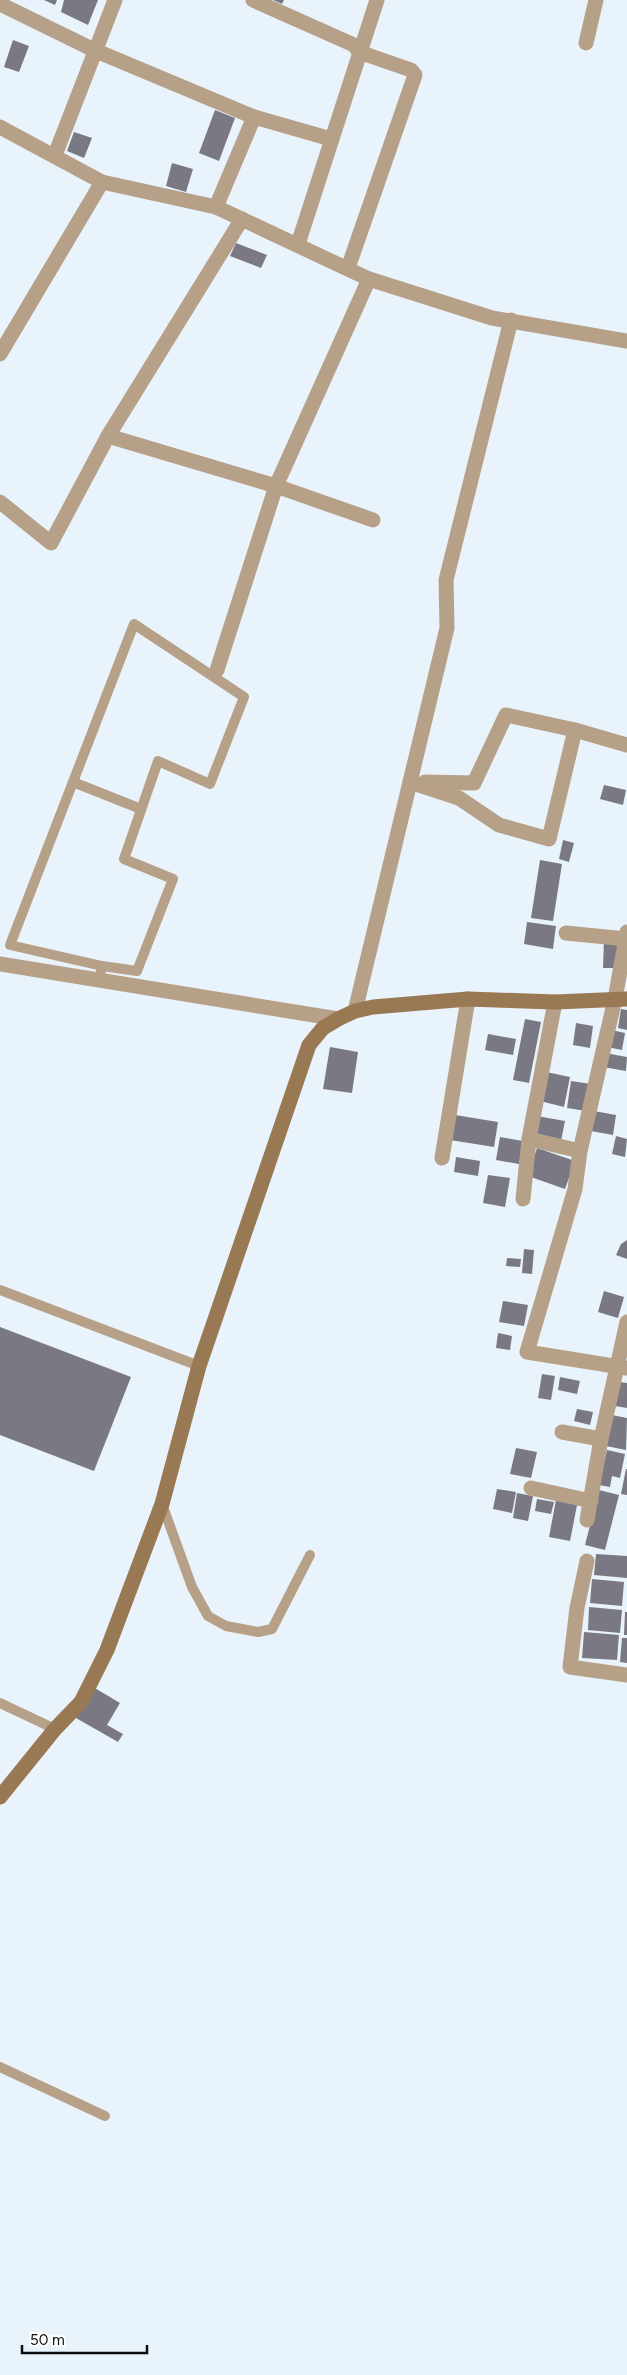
<svg xmlns="http://www.w3.org/2000/svg" width="627" height="2375" font-family="Figtree,sans-serif">
	<rect width="100%" height="100%" fill="#e8f3fb"/>
	<g fill="#7a7983">
		<polygon points="44,0 57,0 55,5"/>
		<polygon points="64,0 98,0 88,25 61,12"/>
		<polygon points="273,0 284,0 282,4"/>
		<polygon points="13,40 29,46 19,72 4,67"/>
		<polygon points="215,110 235,118 219,161 199,153"/>
		<polygon points="74,132 92,138 84,158 67,151"/>
		<polygon points="172,163 193,169 186,192 166,186"/>
		<polygon points="236,243 267,255 261,268 230,256"/>
		<polygon points="604,785 626,790 623,805 600,799"/>
		<polygon points="563,840 574,843 569,862 559,859"/>
		<polygon points="540,860 562,864 553,921 531,918"/>
		<polygon points="527,922 556,926 553,949 524,944"/>
		<polygon points="604,940 619,941 618,968 603,968"/>
		<polygon points="621,1009 627,1010 627,1030 618,1028"/>
		<polygon points="525,1019 541,1022 529,1083 513,1080"/>
		<polygon points="576,1023 593,1026 590,1048 573,1045"/>
		<polygon points="611,1030 625,1033 622,1050 607,1047"/>
		<polygon points="488,1034 516,1039 513,1055 485,1050"/>
		<polygon points="330,1047 358,1052 352,1093 323,1089"/>
		<polygon points="605,1053 627,1057 626,1071 603,1067"/>
		<polygon points="546,1072 570,1077 564,1107 540,1101"/>
		<polygon points="571,1081 591,1084 586,1111 567,1108"/>
		<polygon points="594,1111 616,1115 613,1135 591,1131"/>
		<polygon points="455,1115 498,1122 494,1147 450,1140"/>
		<polygon points="537,1116 565,1121 561,1141 533,1136"/>
		<polygon points="616,1136 627,1139 625,1157 612,1154"/>
		<polygon points="500,1137 523,1141 519,1164 496,1160"/>
		<polygon points="537,1148 575,1161 565,1189 528,1176"/>
		<polygon points="456,1157 480,1161 478,1176 454,1172"/>
		<polygon points="488,1175 510,1178 505,1207 483,1203"/>
		<polygon points="627,1240 627,1259 616,1255 621,1244"/>
		<polygon points="524,1249 534,1250 532,1274 522,1273"/>
		<polygon points="507,1258 521,1259 520,1267 506,1266"/>
		<polygon points="604,1291 624,1297 618,1318 598,1312"/>
		<polygon points="503,1301 528,1305 524,1326 499,1322"/>
		<polygon points="0,1327 131,1377 94,1471 0,1435"/>
		<polygon points="498,1333 512,1336 510,1350 496,1348"/>
		<polygon points="542,1374 555,1376 551,1400 538,1398"/>
		<polygon points="560,1377 580,1381 577,1394 558,1390"/>
		<polygon points="620,1382 627,1383 627,1408 615,1406"/>
		<polygon points="577,1409 593,1412 590,1425 574,1421"/>
		<polygon points="612,1415 627,1418 626,1450 606,1446"/>
		<polygon points="516,1448 537,1452 531,1478 510,1474"/>
		<polygon points="607,1450 625,1454 620,1478 612,1476 610,1487 599,1485"/>
		<polygon points="626,1469 627,1469 627,1495 621,1494"/>
		<polygon points="497,1489 516,1492 512,1513 493,1509"/>
		<polygon points="599,1490 619,1495 605,1550 585,1545"/>
		<polygon points="517,1493 533,1496 528,1521 513,1518"/>
		<polygon points="537,1499 554,1502 551,1514 535,1511"/>
		<polygon points="556,1500 577,1505 570,1541 549,1537"/>
		<polygon points="596,1554 627,1556 627,1578 594,1575"/>
		<polygon points="592,1579 624,1582 622,1606 590,1603"/>
		<polygon points="589,1607 622,1610 620,1633 588,1630"/>
		<polygon points="625,1612 627,1612 627,1635 624,1635"/>
		<polygon points="584,1632 619,1635 617,1660 582,1658"/>
		<polygon points="622,1638 627,1638 627,1663 620,1662"/>
		<polygon points="93,1687 120,1703 107,1725 123,1734 118,1742 76,1718"/>
	</g>
	<g fill="none" stroke-linecap="round" stroke-linejoin="round">
		<g stroke="#b7a088" stroke-width="10">
			<polyline points="73,782 141,809"/>
			<polyline points="99,980 102,966 10,945 134,624 244,697 210,784 158,761 124,859 173,879 137,971 102,966"/>
			<polyline points="0,1290 199,1366"/>
			<polyline points="162,1504 192,1587 208,1616 226,1626 258,1632 272,1629 310,1555"/>
			<polyline points="0,1703 55,1729"/>
			<polyline points="0,2067 105,2116"/>
		</g>
		<g stroke="#b7a088" stroke-width="15">
			<polyline points="253,0 354,45 359,52 411,70 415,75 348,268"/>
			<polyline points="0,4 94,50 254,117 216,207"/>
			<polyline points="586,43 596,0"/>
			<polyline points="254,117 331,139"/>
			<polyline points="0,127 102,182 216,207 369,279 492,318 627,341"/>
			<polyline points="55,155 115,0"/>
			<polyline points="298,244 377,0"/>
			<polyline points="0,354 102,182"/>
			<polyline points="108,436 276,486 373,520"/>
			<polyline points="0,502 51,543 108,436 242,219"/>
			<polyline points="217,670 276,486 369,279"/>
			<polyline points="410,782 459,798 499,825 549,839 575,730"/>
			<polyline points="425,782 474,783 506,715 575,730 627,745"/>
			<polyline points="627,932 615,999 580,1151 575,1189 527,1352 627,1368"/>
			<polyline points="566,933 627,939"/>
			<polyline points="0,964 338,1019"/>
			<polyline points="355,1011 447,628 446,580 511,320"/>
			<polyline points="529,1139 580,1151"/>
			<polyline points="442,1158 468,999"/>
			<polyline points="523,1199 529,1139 555,1002"/>
			<polyline points="562,1432 601,1439"/>
			<polyline points="531,1488 591,1501"/>
			<polyline points="587,1520 601,1439 627,1322"/>
			<polyline points="587,1561 577,1608 570,1667 627,1675"/>
		</g>
		<polyline stroke="#997854" stroke-width="15" points="0,1797 55,1729 81,1702 107,1650 162,1504 199,1366 309,1045 323,1028 338,1019 355,1011 373,1007 468,999 555,1002 627,999"/>
	</g>
	<path d="M22 2345v8h125v-8" fill="none" stroke="#0a0d0f" stroke-width="2.5"/>
	<text x="30" y="2345" font-size="15" fill="#0a0d0f" stroke="#fefefe" stroke-width="4" paint-order="stroke">50 m</text>
</svg>
